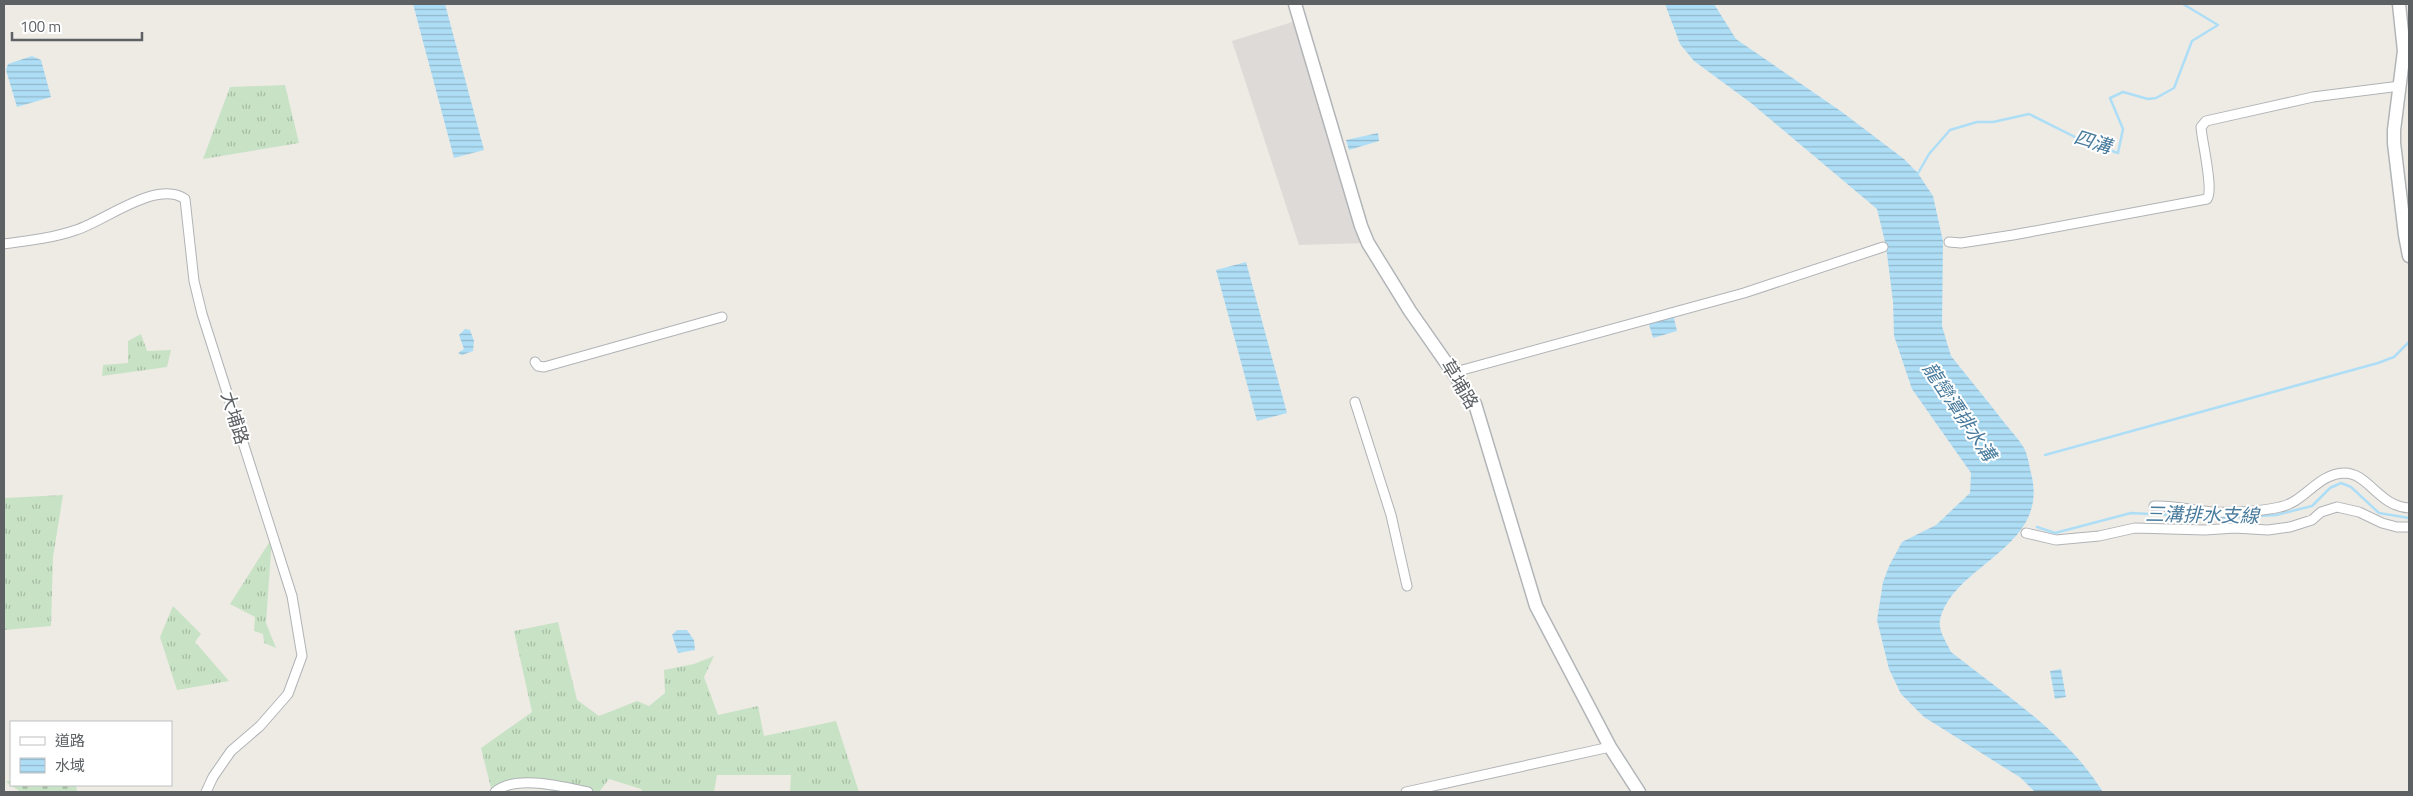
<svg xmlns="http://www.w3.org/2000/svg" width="2413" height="796" font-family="'Titillium Web','Noto Sans TC',sans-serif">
	<defs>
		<pattern id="grass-tufts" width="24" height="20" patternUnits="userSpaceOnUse" patternTransform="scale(1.25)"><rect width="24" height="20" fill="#c8e2c5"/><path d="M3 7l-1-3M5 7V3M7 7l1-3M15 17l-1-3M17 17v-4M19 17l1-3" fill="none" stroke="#a6bba4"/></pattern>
		<pattern id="cemetery-stones" width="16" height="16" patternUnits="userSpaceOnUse" patternTransform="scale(1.25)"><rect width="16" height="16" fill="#c8e2c5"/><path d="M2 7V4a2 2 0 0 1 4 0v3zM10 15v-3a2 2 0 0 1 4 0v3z" fill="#a6bba4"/></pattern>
		<pattern id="water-rules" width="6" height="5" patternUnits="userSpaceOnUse" patternTransform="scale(1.25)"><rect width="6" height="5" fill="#aedef6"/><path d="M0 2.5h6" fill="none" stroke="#91b7cb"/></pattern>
	</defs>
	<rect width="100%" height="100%" fill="#eeebe5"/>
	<polygon fill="#dddad7" points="1299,20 1368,243 1299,245 1232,41"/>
	<g fill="url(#grass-tufts)">
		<polygon points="285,85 299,143 203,159 230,87"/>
		<polygon points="141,334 147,351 171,350 167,367 102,376 103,365 128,363 128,341"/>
		<polygon points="63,495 53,557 51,626 4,630 4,498"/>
		<polygon points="272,538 266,623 276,648 264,643 263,634 254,631 255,617 230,604"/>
		<polygon points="173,606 201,634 195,642 229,681 177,690 160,637"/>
		<polygon points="558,622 577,700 599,716 637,701 649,706 665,693 664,670 694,664 714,656 704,677 718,715 758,706 764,736 836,721 859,792 790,792 791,775 717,775 714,792 643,792 641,789 609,779 599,792 561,792 516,785 492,792 481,748 532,712 514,631"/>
	</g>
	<polygon fill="url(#cemetery-stones)" points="11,780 11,785 76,785 77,792 21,792 6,782"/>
	<g fill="url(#water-rules)">
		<polygon points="413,4 445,4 484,150 454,158"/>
		<path d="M1665 4H1714L1736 39 1842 112 1904 159 1917 172 1933 196 1943 241 1942 326 1951 356C1968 377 1986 399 2003 421 2010 430 2018 438 2024 448 2028 455 2029 465 2031 473 2051 548 1953 564 1940 620 1938 631 1947 643 1951 652 2005 695 2066 733 2103 792H2035L2021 778 1924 717 1901 694 1889 669 1877 620 1883 582 1889 566 1902 542 1936 525 1970 493 1971 473 1912 389 1894 336 1893 302 1886 246 1877 209 1751 103 1694 61 1680 44Z"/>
		<polygon points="32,56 41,60 51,97 17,107 6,70 8,64"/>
		<polygon points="1378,133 1379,141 1349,150 1346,140"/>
		<polygon points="1246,262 1287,413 1257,421 1216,270"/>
		<polygon points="1673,314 1677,331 1653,338 1648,321"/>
		<polygon points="465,329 470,330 474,341 473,351 462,355 458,353 464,349 459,335"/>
		<polygon points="677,630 687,630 694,640 695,650 678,653 672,635"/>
		<polygon points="2061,669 2066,697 2055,699 2050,671"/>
	</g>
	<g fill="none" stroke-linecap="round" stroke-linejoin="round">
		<g stroke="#aedef6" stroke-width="2.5">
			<polyline points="1917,175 1929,154 1950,130 1977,122 1993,122 2029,114 2083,141 2118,153 2123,129 2110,98 2123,92 2148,99 2156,98 2174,88 2192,41 2218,25 2183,4"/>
			<polyline points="2045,455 2378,363 2394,357 2409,342"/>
			<polyline points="2037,527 2055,533 2131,513 2224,518 2276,515 2312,506 2330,488 2341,483 2351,487 2379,513 2409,518"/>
		</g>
		<defs>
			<g id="street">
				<path d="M1949 242 1961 243 2013 235 2207 199C2214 190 2202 142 2201 127L2206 121 2313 97 2400 86"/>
				<path d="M4 244C27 241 53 238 76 230 105 221 157 179 185 199L194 281 202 314 292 596 302 656 288 694 260 726 231 751 213 777 206 792"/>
				<polyline points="535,362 538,366 544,367 722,317"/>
				<polyline points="1455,372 1744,293 1883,247"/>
				<polyline points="1355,402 1391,515 1407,586"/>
				<path d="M2154 506C2175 505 2194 511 2215 512 2233 513 2263 511 2280 507 2305 502 2317 474 2344 473 2369 473 2378 506 2409 508"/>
				<polyline points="2026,533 2056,540 2099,536 2135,528 2205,530 2235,528 2268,530 2290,527 2312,520 2321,512 2337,507 2359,512 2382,523 2397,527 2409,527"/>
				<path d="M495 792C515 774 564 787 588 792"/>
				<polyline points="1406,792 1610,747"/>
			</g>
			<g id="secondary">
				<polyline points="1295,4 1361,226 1368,243 1410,311 1475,404 1536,606 1610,747 1639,792"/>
				<polyline points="2399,4 2404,51 2394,130 2394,143 2405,235 2409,256"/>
			</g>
		</defs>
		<use href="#street" stroke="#b0b3b6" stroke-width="11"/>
		<use href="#secondary" stroke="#b2b5b8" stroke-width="15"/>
		<use href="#street" stroke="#fff" stroke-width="9"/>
		<use href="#secondary" stroke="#fff" stroke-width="12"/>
	</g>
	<g text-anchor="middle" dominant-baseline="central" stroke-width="4" stroke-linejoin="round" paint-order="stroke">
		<g font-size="18" fill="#5d6164" stroke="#fff">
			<text transform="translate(1460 384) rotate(59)">草埔路</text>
			<text transform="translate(235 418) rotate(73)">大埔路</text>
		</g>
		<g font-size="19" font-style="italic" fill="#497b9d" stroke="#fff">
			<text transform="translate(2093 141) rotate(17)">四溝</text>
			<text transform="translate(1960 411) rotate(56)">龍巒潭排水溝</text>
			<text transform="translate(2202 514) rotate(1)">三溝排水支線</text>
		</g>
	</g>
	<rect width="2413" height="796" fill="none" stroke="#5d6164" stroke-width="10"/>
	<rect x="10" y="721" width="162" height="65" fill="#ffffff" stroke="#bec0c1"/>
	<rect x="20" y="737" width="25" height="8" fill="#ffffff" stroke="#bec0c1"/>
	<text x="55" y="746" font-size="15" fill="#5d6164">道路</text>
	<rect x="20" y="758" width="25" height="15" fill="url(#water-rules)" stroke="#bec0c1"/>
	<text x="55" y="771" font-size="15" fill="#5d6164">水域</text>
	<path d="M12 32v8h130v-8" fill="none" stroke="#5d6164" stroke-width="2.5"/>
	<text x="20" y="32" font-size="15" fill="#5d6164" stroke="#ffffff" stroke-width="4" paint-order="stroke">100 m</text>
</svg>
